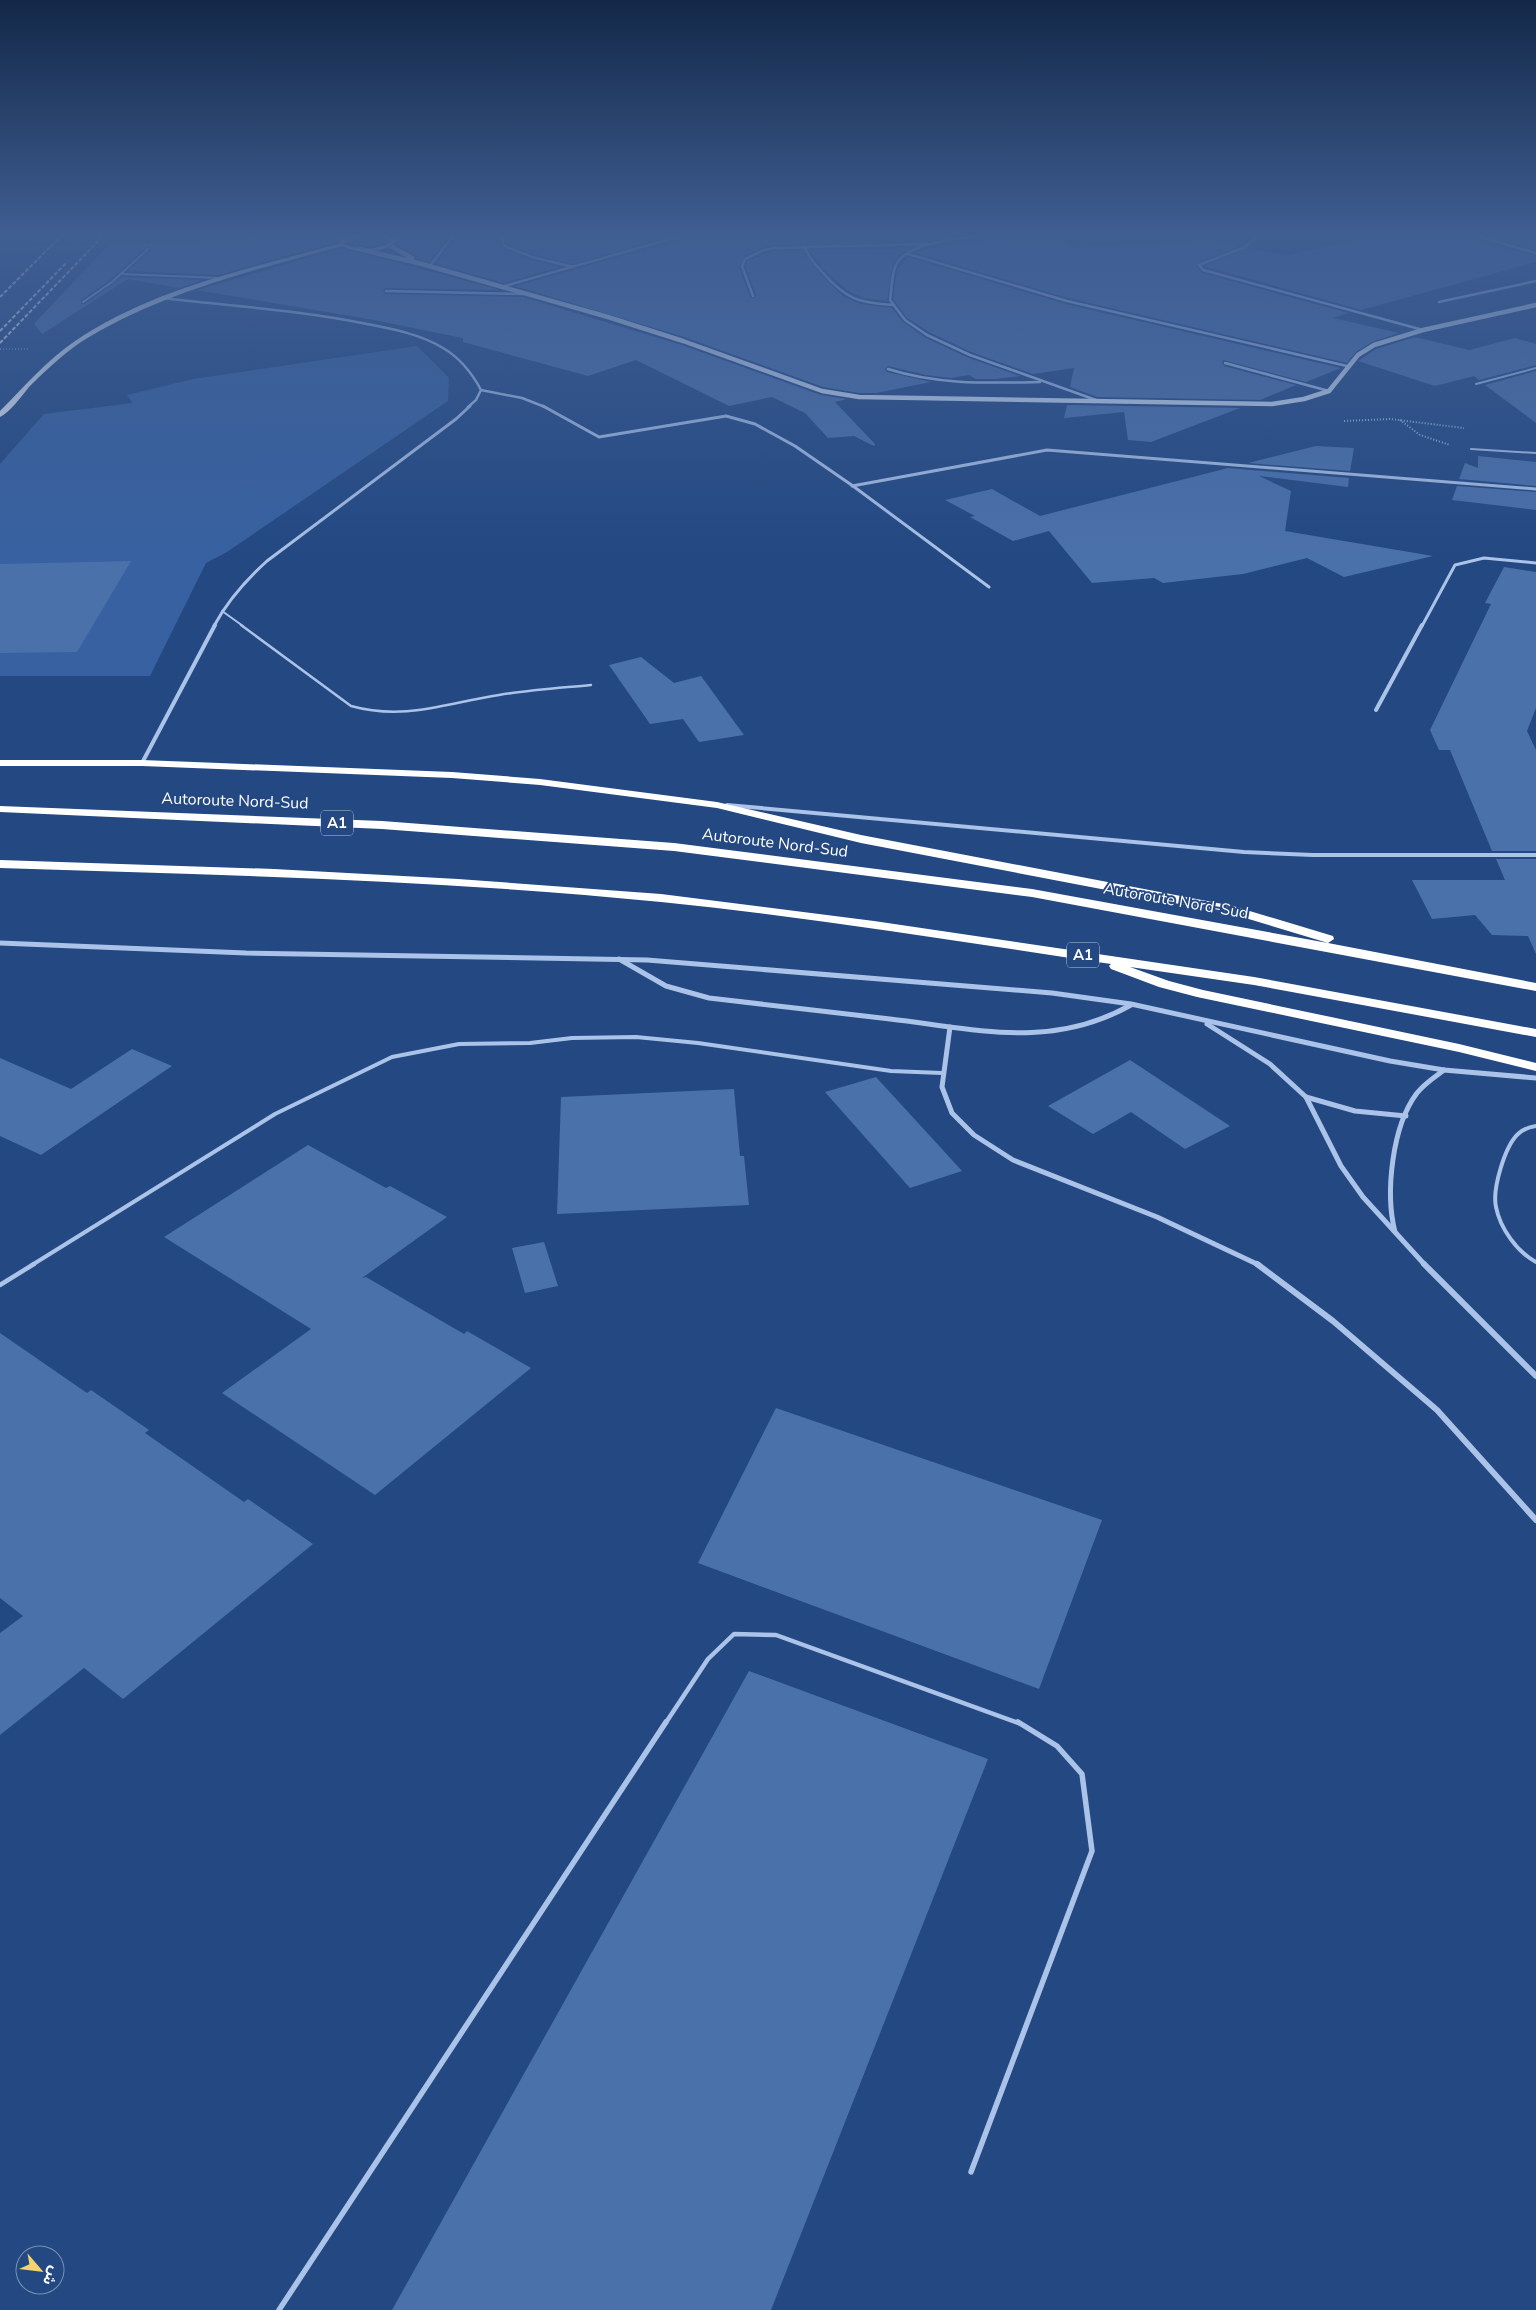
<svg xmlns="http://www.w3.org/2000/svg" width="1536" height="2310" font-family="'Nunito Sans','Noto Sans Arabic',sans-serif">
	<rect width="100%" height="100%" fill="#234882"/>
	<polygon fill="#3761a0" points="417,346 449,378 448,401 227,552 206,563 150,676 0,676 0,464 44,414 132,403 127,395 193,379"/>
	<g fill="#4b71ab">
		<polygon points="196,236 347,236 342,237 337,242 218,275 128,271 150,251 150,248 147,246 110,280 81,300 81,304 85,304 122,277 202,280 180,288 128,279 42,334 34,324 109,244 203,243"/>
		<polygon points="370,236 387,242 368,247 346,242"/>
		<polygon points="391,236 449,236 429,262 416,258 414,254 396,244 399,240"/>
		<polygon points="456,236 500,236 499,239 503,249 531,260 560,267 504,283 436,264"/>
		<polygon points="507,236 671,236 572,264 533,254 507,244"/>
		<polygon points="684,236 910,236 902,242 773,245 763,247 744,256 739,267 750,297 754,299 756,295 745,266 747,261 774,251 802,250 820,274 844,297 861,304 892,308 903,322 926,338 969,358 1020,376 996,379 976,379 969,375 951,378 926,375 888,366 885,369 887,372 931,382 876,393 859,393 823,387 684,337 515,286 682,239"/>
		<polygon points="1200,236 1240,245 1197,263 1196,266 1202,273 1349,313 1333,318 1399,333 1372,342 1356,352 1347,363 1068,298 915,253 939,245 963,241 1062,238 1071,248 1163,245 1160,242 1195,241"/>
		<polygon points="1368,236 1473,236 1475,239 1536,256 1536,262 1361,310 1204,266 1249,248 1286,256"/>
		<polygon points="1486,236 1536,236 1536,250"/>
		<polygon points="342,248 500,290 386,288 383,290 385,294 523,297 682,345 821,395 847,399 835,402 875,444 874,446 854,436 828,438 805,413 772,397 729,406 636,360 588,376 463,342 463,338 374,320 197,290"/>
		<polygon points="911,248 900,255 893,264 887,301 863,298 848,291 824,270 809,250"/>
		<polygon points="908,257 1066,304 1341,368 1306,382 1223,360 1222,363 1224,366 1296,385 1260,400 1097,397 1070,387 1074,368 1033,374 971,352 929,332 907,318 893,299 897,270"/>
		<polygon points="1415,337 1469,350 1515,338 1536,344 1536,365 1479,380 1474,376 1435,386 1358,361 1376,349"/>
		<polygon points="1536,371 1536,423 1485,385"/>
		<polygon points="1067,405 1240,408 1151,442 1128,440 1124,412 1064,418"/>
		<polygon points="1316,446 1354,448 1350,471 1248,463"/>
		<polygon points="1478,456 1536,462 1536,486 1459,479 1465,463 1478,468"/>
		<polygon points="1228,468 1349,478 1348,487 1259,476 1291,491 1285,531 1433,556 1344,577 1307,558 1243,574 1163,583 1154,578 1092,583 1049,531 1013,541 970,517 975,516 945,500 992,489 1040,516"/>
		<polygon points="1457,486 1536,492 1536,510 1452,500"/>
		<polygon points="131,561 77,652 0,653 0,564"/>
		<polygon points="1504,567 1536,572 1536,708 1527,731 1536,750 1536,851 1492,851 1450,750 1439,750 1430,730 1491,604 1485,603"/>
		<polygon points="641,657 674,683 701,676 744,735 699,742 683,719 650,724 609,665"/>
		<polygon points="1496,859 1536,859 1536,954 1528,936 1492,935 1475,915 1432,919 1412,880 1505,880"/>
		<polygon points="132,1049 172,1066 41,1155 0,1136 0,1058 71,1089"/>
		<polygon points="1130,1060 1230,1126 1185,1149 1131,1112 1093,1134 1048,1106"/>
		<polygon points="876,1077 962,1171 910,1188 825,1092"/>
		<polygon points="734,1089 740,1156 744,1156 749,1205 557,1214 561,1097"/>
		<polygon points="308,1145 386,1188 390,1186 447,1217 362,1278 366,1277 464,1334 467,1331 531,1368 375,1495 222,1393 311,1329 164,1237"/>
		<polygon points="544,1242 558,1286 525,1293 512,1248"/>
		<polygon points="0,1333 87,1393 91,1390 149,1430 145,1433 244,1502 248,1499 313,1544 123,1699 84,1668 0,1735 0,1633 23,1616 0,1598"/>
		<polygon points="776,1408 1102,1520 1039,1689 698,1563"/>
		<polygon points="749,1671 988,1759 771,2310 392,2310"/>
	</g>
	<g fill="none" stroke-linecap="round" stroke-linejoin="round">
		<g stroke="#abc3e8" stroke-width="1" stroke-dasharray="1 2" stroke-linecap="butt">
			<polyline points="35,247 38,240"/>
			<polyline points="97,247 111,238"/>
			<polyline points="0,349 30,349"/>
		</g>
		<g stroke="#abc3e8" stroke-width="2" stroke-dasharray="1 2" stroke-linecap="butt">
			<polyline points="1400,420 1420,435 1450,445"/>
			<polyline points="1344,421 1390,419 1464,428"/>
		</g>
		<g stroke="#abc3e8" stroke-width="2">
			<polyline points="121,274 219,278"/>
			<polyline points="83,302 112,282 148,249"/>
			<polyline points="1476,384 1536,368"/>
			<polyline points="1471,449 1536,453"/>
			<polyline points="222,611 243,626"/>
		</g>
		<path stroke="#abc3e8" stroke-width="2.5" d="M241 625 351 706C405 721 446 703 499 695 529 690 560 688 591 685"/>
		<g stroke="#abc3e8" stroke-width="4">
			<path d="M1536 1126C1530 1127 1523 1129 1518 1134 1505 1146 1492 1189 1496 1207 1500 1228 1517 1252 1536 1262"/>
			<polyline points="32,1265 275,1114 392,1057 459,1044 530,1043 572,1038 636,1037 698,1043 891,1071 942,1073"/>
		</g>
		<g stroke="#abc3e8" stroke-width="4.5">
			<polyline points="0,1285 34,1264"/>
			<polyline points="665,1724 708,1659 734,1634 776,1635 1021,1724"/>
		</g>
		<g stroke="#abc3e8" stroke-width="5.5">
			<polyline points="971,2172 1092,1851 1082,1774 1057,1746 1018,1722"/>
			<polyline points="279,2310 666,1722"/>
		</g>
		<g stroke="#abc3e8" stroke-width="2.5">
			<polyline points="504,236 502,238 504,246 532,257 573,267"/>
			<path d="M990 236C966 238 908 240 896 265 891 276 892 289 890 300L905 320 927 335 970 355 1096 400"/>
			<polyline points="1258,236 1245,247 1199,265 1203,270 1423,330"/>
			<polyline points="1476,236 1536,253"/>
			<path d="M804 246C808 257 815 264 822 272 846 299 858 303 894 305"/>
			<polyline points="908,254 1067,301 1347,366"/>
			<polyline points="429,267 453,236"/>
			<polyline points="501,287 681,236"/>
			<polyline points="386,291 523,294"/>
			<polyline points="753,296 742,266 745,259 764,250 774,248 927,244"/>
			<path d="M162 298C230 306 299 310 367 324 393 329 420 334 443 348 460 358 472 373 481 390L476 400 468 407"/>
			<polyline points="1439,302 1536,281"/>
			<polyline points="1225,363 1329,391"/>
			<path d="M888 369C938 385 988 383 1040 382"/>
			<polyline points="481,390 522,398 545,407"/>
		</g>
		<g stroke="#abc3e8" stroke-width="3">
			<polyline points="543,406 599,437 726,416 755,424 795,446 853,486 989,587"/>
			<polyline points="852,486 1047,450 1536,489"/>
			<path d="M214 626C228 600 245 581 267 561L456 419 470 406"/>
			<polyline points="1422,626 1455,565 1484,558 1536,563"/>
		</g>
		<g stroke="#abc3e8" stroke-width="4">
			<polyline points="1376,710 1422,625"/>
			<polyline points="142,763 215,625"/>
			<polyline points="727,805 1244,852 1313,855 1536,855"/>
		</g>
		<g stroke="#abc3e8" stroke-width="5">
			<polyline points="0,943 246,953 647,960 1052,993 1131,1004 1390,1061 1444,1070 1536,1078"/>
			<path d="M619 959 666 986 709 998C769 1005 830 1012 890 1019 976 1029 1051 1050 1131 1005"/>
			<polyline points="1207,1024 1270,1064 1306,1097 1341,1166 1363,1197 1425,1265"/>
			<polyline points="950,1027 942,1087 952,1113 974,1135 1013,1160 1157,1217 1259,1265"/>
			<polyline points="1306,1097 1355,1111 1406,1116"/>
			<path d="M1395 1232C1385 1193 1392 1126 1417 1093 1425 1083 1435 1077 1444 1070"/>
		</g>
		<g stroke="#abc3e8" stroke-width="6">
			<polyline points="1257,1264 1333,1321 1437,1410 1536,1520"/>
			<polyline points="1424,1264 1536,1376"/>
		</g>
		<g stroke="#d5e2f6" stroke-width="4.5">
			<polyline points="389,245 412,258"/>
			<polyline points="359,249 422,264 608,317 683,341 822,391 859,397 1272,404 1304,399 1329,391 1358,355 1374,345 1423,330 1536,305"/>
		</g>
		<path fill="#edf3fe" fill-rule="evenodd" d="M358 236H368L346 240 343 243C356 251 379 251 391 241L374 236H388L397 241C383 254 358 254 342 246 252 271 161 292 81 342 62 355 45 371 29 387 21 397 11 411 0 417V411C24 387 46 361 75 341 153 288 249 269 338 244L343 238Z"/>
		<g fill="#fff" fill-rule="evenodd">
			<polygon points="0,760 142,760 452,772 540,779 717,802 861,835 1233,906 1333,936 1334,939 1328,943 1536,983 1536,991 1032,897 674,851 382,829 0,812 0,806 382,821 674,843 1032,889 1328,943 1232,914 861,843 717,808 540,785 452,778 142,766 0,766"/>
			<path d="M0 860 274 869 458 879 661 894 874 921 1254 977 1536 1029V1037L1254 985 1130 967 1169 981 1203 990 1459 1044 1536 1063V1071L1459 1052 1197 997 1159 987 1111 969 1109 966 1111 964C961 942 811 917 661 902 441 880 220 875 0 868Z"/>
		</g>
		<g stroke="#fff" stroke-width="2" stroke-dasharray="4 2" stroke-linecap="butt">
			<polyline points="0,297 61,236"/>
			<polyline points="0,331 67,262"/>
			<polyline points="0,343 103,236"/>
		</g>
		<polyline stroke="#abc3e8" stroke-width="1" stroke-dasharray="1 2" stroke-linecap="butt" points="35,247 97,247"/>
	</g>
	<linearGradient id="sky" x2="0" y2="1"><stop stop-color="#132848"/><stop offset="0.42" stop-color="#3f5e92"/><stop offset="1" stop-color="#3f5e92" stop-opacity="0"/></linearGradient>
	<rect width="1536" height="559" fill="url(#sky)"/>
	<g text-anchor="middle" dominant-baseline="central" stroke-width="4" stroke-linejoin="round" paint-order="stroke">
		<g fill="#234882" stroke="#bdc8da" stroke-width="1">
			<rect x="321" y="810.5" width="32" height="25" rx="4"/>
			<rect x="1067" y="942.5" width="32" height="25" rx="4"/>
		</g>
		<g font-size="15" font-weight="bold" fill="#fff">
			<text x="337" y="823">A1</text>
			<text x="1083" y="955">A1</text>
		</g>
		<g font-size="16" fill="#fff" stroke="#234882">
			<text transform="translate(235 801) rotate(2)">Autoroute Nord-Sud</text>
			<text transform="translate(775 843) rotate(7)">Autoroute Nord-Sud</text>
			<text transform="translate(1176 901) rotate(10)">Autoroute Nord-Sud</text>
		</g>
	</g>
	<g transform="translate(40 2270) rotate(118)"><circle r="24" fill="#234882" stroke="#7b91b4"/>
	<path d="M0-4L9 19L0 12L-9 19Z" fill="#f3d36d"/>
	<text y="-8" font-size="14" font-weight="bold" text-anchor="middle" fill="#ffffff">ش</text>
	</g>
</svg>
